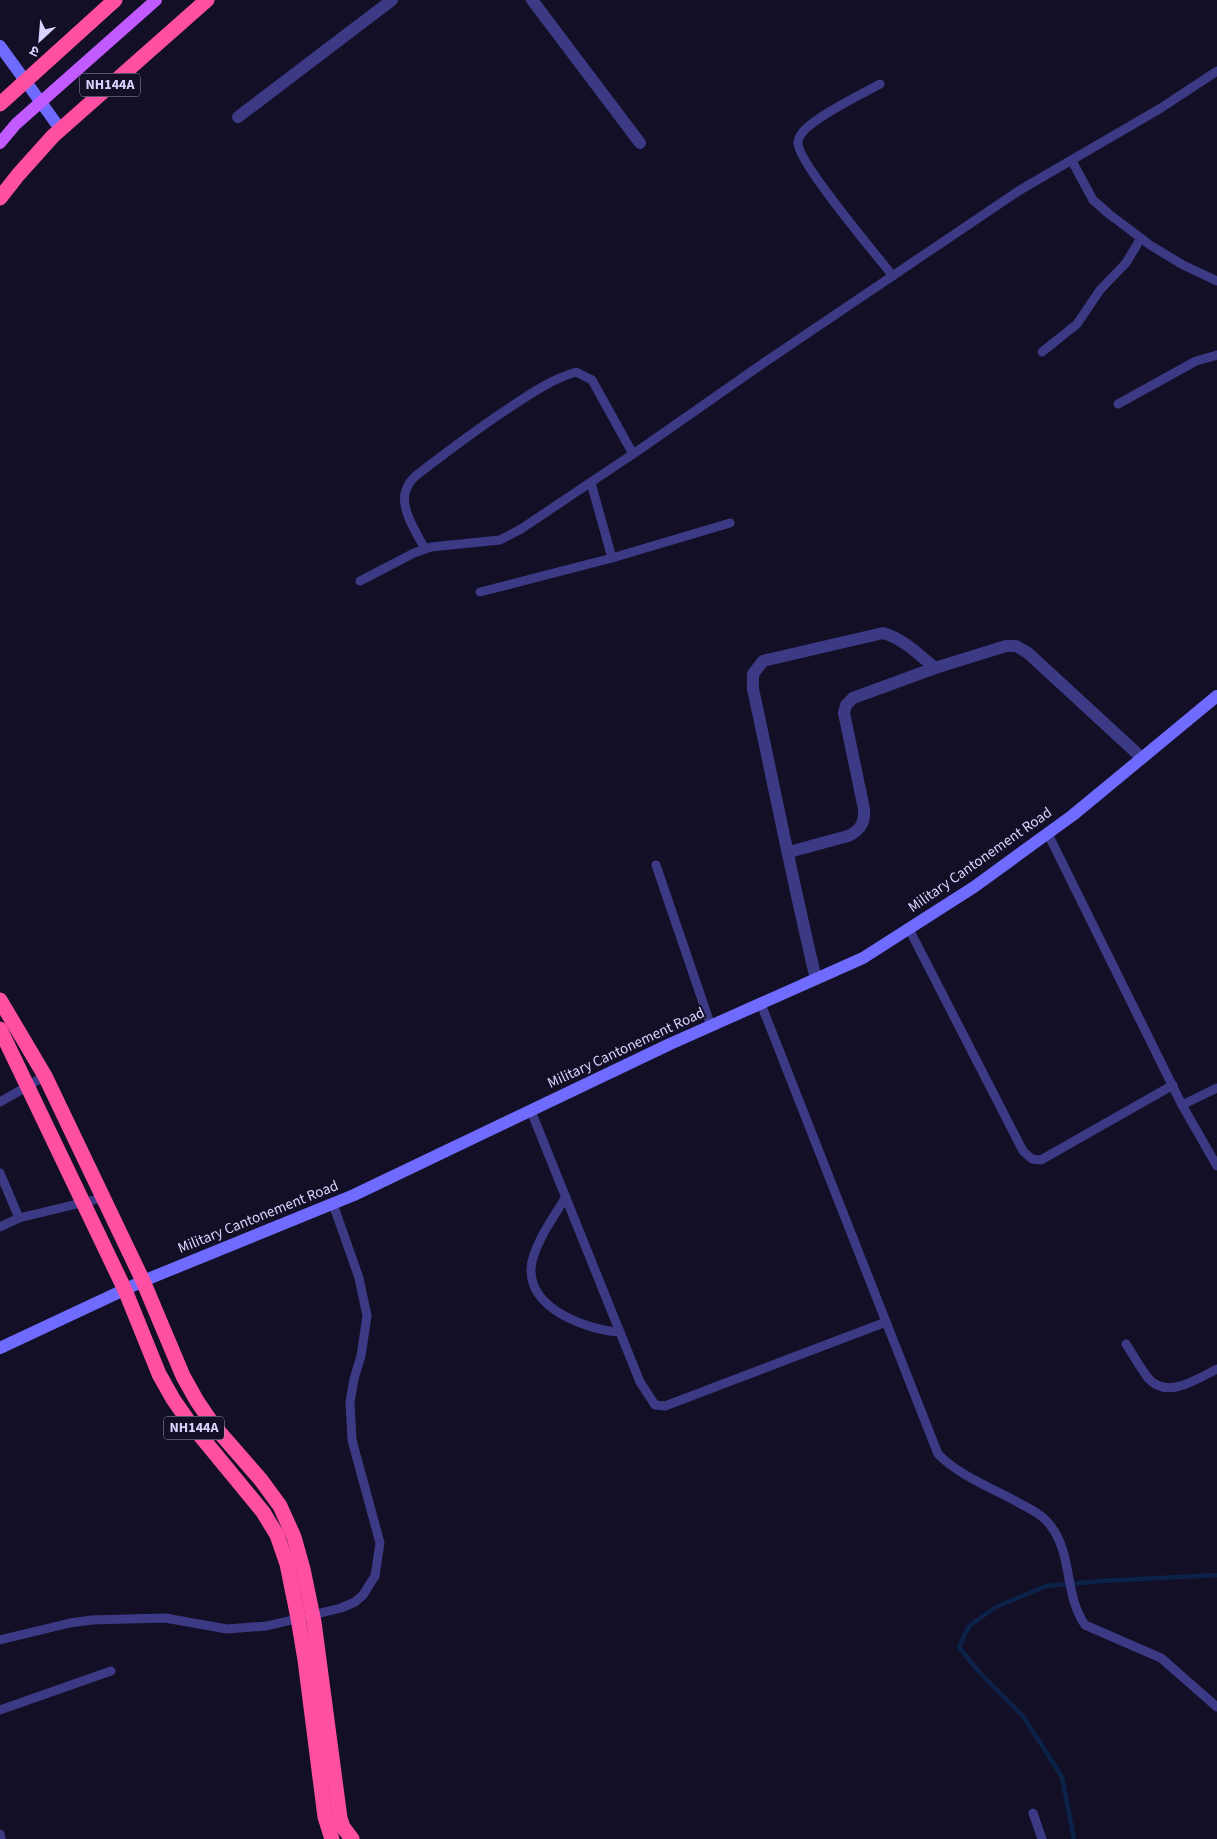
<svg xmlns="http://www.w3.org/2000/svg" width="1217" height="1839" font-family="'Source Sans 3','Noto Sans Devanagari',sans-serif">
	<rect width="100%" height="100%" fill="#130f26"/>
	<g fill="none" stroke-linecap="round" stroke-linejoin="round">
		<polyline stroke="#0c2248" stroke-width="4.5" points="1074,1839 1062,1777 1023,1716 979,1672 959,1647 969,1626 996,1607 1046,1586 1102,1581 1217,1575"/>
		<g stroke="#3d3a85" stroke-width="9">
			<path d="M880 84C862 94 808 120 800 136 799 138 798 140 798 143 797 161 877 256 893 276"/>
			<polyline points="1072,161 1093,200 1109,214 1150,245 1183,265 1217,281"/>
			<polyline points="1042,352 1077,324 1100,290 1126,263 1141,238"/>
			<polyline points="1118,404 1196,361 1217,355"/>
			<polyline points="591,483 612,558"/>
			<path d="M425 549C417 534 399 507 406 490 408 484 413 478 418 474 448 451 477 429 509 408 530 394 552 379 576 372L592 380 633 454"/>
			<polyline points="360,581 414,553 431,547 500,540 521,529 639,450 765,362 1020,190 1161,108 1217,71"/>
			<polyline points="480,592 612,558 730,523"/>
			<polyline points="1048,834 1182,1105 1217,1166"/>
			<polyline points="656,865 711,1026"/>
			<polyline points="909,929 1023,1151 1032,1159 1041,1160 1173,1085"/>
			<path d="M761 1004 938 1454C958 1475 994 1489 1019 1503 1030 1509 1043 1515 1050 1525 1073 1554 1064 1595 1085 1625L1161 1658 1217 1707"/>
			<polyline points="0,1102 45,1076"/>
			<polyline points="1182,1105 1217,1088"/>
			<polyline points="531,1111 640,1382 655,1405 665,1406 886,1322"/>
			<polyline points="0,1173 19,1218"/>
			<path d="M566 1197C554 1216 532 1247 531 1269 530 1310 588 1330 620 1332"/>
			<polyline points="0,1227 19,1218 102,1198"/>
			<path d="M1126 1344C1133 1355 1140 1367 1148 1378 1167 1400 1197 1379 1217 1369"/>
			<polyline points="0,1640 70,1623 92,1620 165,1618 227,1629 267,1626 341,1608 355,1602 363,1595 375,1576 380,1543 352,1440 350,1402 354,1379 361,1356 367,1316 359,1278 333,1204"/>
			<polyline points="0,1710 111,1671"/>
			<polyline points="1033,1813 1042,1839"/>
			<polyline points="0,1834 1,1839"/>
		</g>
		<g stroke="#3d3a85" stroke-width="12">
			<polyline points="532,0 640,143"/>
			<polyline points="238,117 392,0"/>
			<path d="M789 852 848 836C861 830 865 822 864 809L844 713 846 705 853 698 935 668 1006 646H1016L1028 653 1142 758"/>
			<path d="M816 979C793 883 774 786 753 689V674L763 661 883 633C904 639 919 655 935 668"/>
		</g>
		<g stroke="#6f6bff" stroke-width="12">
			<polyline points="0,46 61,130"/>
			<polyline points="0,1348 143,1281 354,1195 670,1044 863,958 974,887 1073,815 1217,696"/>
		</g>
		<polyline stroke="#c25bff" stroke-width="12" points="0,143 16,124 156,0"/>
		<g stroke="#ff4fa3" stroke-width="15">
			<polyline points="0,104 115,0"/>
			<polyline points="0,198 18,175 53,136 207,0"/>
			<polyline points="0,1000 45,1076 143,1281 183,1376 197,1401 214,1426 261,1480 280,1506 294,1537 303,1569 314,1622 340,1818 343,1827 352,1839"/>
			<polyline points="0,1029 125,1290 159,1374 173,1399 189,1422 263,1512 277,1535 287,1564 298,1618 305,1660 325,1817 332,1839"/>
		</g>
	</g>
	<g text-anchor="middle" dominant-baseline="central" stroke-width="4" stroke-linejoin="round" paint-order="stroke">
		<g fill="#130f26" stroke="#9e99be" stroke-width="1">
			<rect x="80" y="73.5" width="60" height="23" rx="4"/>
			<rect x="164" y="1416.5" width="60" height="23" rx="4"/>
		</g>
		<g font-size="14" font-weight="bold" fill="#d9d4ff">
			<text x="110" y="85">NH144A</text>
			<text x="194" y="1428">NH144A</text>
		</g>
		<g font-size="15" fill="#d9d4ff" stroke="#130f26">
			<text transform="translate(980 860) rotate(-35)">Military Cantonement Road</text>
			<text transform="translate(626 1048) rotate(-25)">Military Cantonement Road</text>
			<text transform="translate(258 1217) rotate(-22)">Military Cantonement Road</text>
		</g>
	</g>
	<g transform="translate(40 40) rotate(206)" stroke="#130f26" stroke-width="4" paint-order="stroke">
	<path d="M0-4L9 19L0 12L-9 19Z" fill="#d9d4ff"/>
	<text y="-8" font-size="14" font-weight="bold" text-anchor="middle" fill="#d9d4ff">उ</text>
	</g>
</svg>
